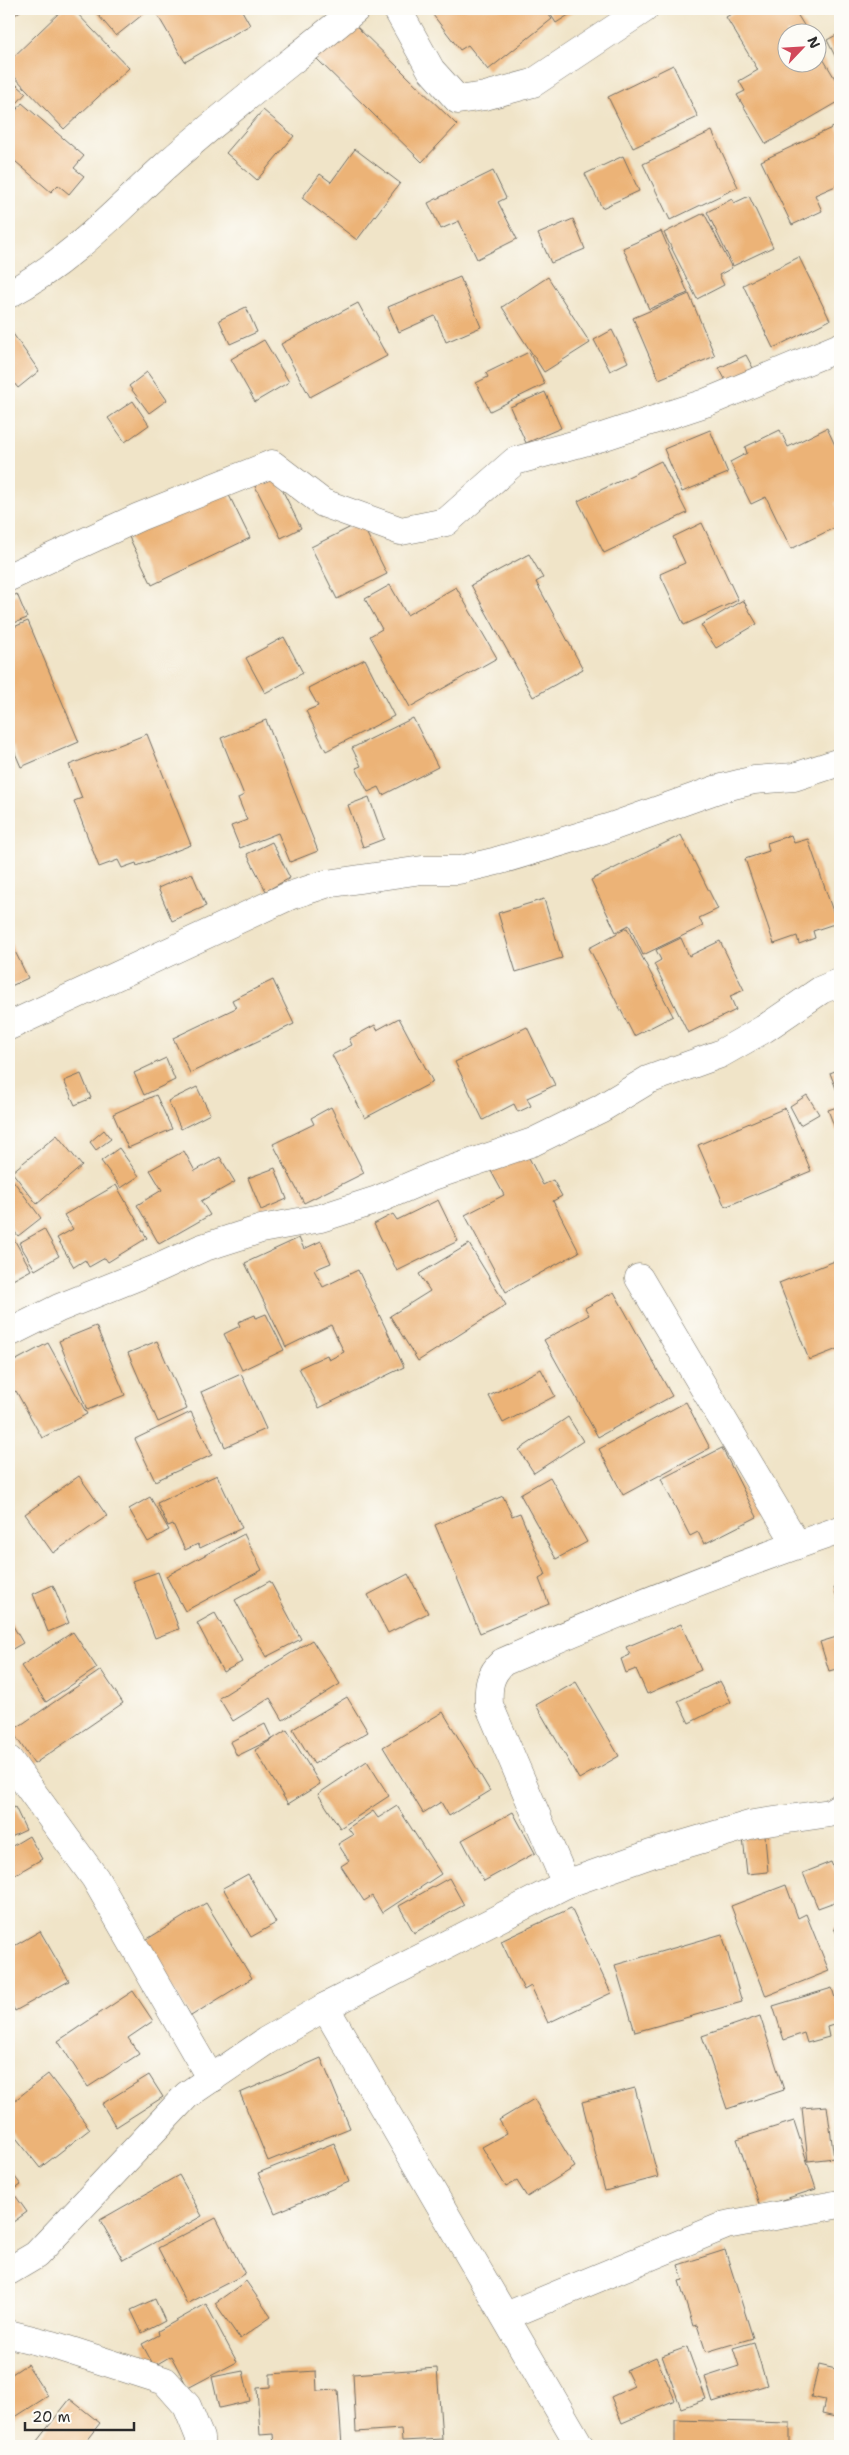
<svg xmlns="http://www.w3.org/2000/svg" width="849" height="2455" font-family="'Shantell Sans',sans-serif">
	<rect width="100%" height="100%" fill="#fdfcf7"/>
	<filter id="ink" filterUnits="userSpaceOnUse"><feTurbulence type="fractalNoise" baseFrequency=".02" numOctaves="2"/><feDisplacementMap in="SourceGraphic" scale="10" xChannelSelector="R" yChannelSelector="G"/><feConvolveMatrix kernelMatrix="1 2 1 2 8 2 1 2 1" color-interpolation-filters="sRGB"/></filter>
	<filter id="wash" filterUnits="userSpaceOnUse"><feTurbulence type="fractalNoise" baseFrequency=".0096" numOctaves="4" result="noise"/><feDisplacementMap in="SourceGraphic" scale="20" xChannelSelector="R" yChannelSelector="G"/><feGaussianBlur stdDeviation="1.12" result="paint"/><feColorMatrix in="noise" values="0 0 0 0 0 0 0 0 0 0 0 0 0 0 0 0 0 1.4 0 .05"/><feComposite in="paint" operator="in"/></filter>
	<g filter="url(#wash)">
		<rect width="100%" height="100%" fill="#f0e4c8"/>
		<g id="blocks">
			<g fill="#ecb377">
				<polygon points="9,9 23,9 11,18"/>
				<polygon points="63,9 73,9 129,68 64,129 9,71 9,61"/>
				<polygon points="93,9 145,9 147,11 116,36"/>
				<polygon points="154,9 241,9 250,25 185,62"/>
				<polygon points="441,9 544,9 552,19 488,70 468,45 460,50 433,15"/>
				<polygon points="547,9 578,9 556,23"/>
				<polygon points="740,9 794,9 808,32 786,32 786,62 816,62 816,47 840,87 840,101 766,144 737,95 745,91 739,81 758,70 726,17"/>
				<polygon points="351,21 457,125 422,162 316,58"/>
				<polygon points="840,33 840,66 827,40"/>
				<polygon points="673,65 698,117 633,148 608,97"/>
				<polygon points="9,78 26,93 9,112"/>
				<polygon points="22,103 84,156 74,168 84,176 69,194 58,185 51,192 9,156 9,119"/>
				<polygon points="263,110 294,136 257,180 226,153"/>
				<polygon points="836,126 840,135 840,184 815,195 822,211 792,225 761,161"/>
				<polygon points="712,131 738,187 670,220 643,164"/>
				<polygon points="355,149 400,183 357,240 302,198 320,174 331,182"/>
				<polygon points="623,156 639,191 602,208 585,174"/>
				<polygon points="493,171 506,198 498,202 517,239 477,259 459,221 441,229 428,203"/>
				<polygon points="749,196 773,247 733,266 707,212 732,199 734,203"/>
				<polygon points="704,213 732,268 719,275 724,285 697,299 664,233"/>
				<polygon points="573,219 585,249 551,263 538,234"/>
				<polygon points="661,231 688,293 649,309 623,248"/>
				<polygon points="799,257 830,320 773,348 743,285"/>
				<polygon points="460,277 481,327 446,342 435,316 399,332 388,307"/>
				<polygon points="548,277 590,343 544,372 502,307"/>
				<polygon points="689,294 715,356 659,379 633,318"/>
				<polygon points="358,303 387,356 310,397 281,344"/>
				<polygon points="246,307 257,332 230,344 219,320"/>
				<polygon points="9,328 39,371 18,388 9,377"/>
				<polygon points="612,330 628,362 610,371 594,340"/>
				<polygon points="264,340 289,382 255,402 231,359"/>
				<polygon points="529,352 545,384 490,411 476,383 488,377 486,373"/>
				<polygon points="746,355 753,368 726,381 719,368"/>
				<polygon points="147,372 167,400 149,413 129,386"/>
				<polygon points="545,392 561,428 526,443 510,407"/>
				<polygon points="133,401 149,425 125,442 108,418"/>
				<polygon points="827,428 840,456 840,501 835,503 840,513 840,525 791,549 766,497 751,504 730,462 747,453 745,447 780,430 788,447"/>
				<polygon points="710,430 728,473 682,492 664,449"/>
				<polygon points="661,461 687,513 604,553 578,501"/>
				<polygon points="276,477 301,528 281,538 255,486"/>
				<polygon points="226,489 250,538 152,585 129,537"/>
				<polygon points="361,522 387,574 337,599 311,547"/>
				<polygon points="702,523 738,600 684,625 660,574 685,563 673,537"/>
				<polygon points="529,554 543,578 536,582 583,669 533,697 471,585"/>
				<polygon points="390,585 407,615 456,587 497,658 410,707 370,636 382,629 365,599"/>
				<polygon points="17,594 27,618 9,625 9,598"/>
				<polygon points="743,600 757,624 716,648 701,625"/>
				<polygon points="28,621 79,742 21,767 9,739 9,629"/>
				<polygon points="284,637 303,673 265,693 246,658"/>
				<polygon points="365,659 394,716 326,751 306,711 318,706 308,688"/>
				<polygon points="413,718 438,767 383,795 379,787 368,792 356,768 361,766 352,748"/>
				<polygon points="266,720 318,851 290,862 278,833 240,848 231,826 247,820 238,798 244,795 221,738"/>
				<polygon points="147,734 191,845 137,866 136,863 122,868 118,860 99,867 74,801 82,798 69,765"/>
				<polygon points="369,797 384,839 363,847 348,805"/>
				<polygon points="681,835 718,909 699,918 703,926 643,955 629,925 616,932 591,880"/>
				<polygon points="791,835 794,843 808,839 837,923 813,931 815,938 799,944 797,936 774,944 745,859 769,851 767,843"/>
				<polygon points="272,842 290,878 266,891 247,854"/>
				<polygon points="192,873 206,906 172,921 158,888"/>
				<polygon points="544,899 562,958 516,972 498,913"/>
				<polygon points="627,928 673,1016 634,1036 589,948"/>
				<polygon points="681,938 689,956 720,941 744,990 730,996 736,1010 688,1033 654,964 661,960 656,950"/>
				<polygon points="9,939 28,978 9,987"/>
				<polygon points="273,980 294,1024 190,1073 173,1038 236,1008 232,1000"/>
				<polygon points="399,1018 433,1082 365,1118 332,1055 352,1045 349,1039 375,1025 377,1030"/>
				<polygon points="527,1027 555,1085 527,1098 531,1106 518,1112 514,1104 483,1120 455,1062"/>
				<polygon points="166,1058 175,1080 144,1095 134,1073"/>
				<polygon points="840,1069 840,1099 830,1073"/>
				<polygon points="81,1074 91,1098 75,1105 64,1081"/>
				<polygon points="197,1087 210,1114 181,1129 168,1101"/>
				<polygon points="156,1095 172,1129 128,1148 113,1114"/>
				<polygon points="807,1095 819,1114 800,1125 790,1106"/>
				<polygon points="840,1106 840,1129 836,1131 828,1110"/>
				<polygon points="331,1107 364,1173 304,1203 273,1144 314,1124 311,1118"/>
				<polygon points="785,1108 811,1171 725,1207 698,1145"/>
				<polygon points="104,1130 111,1139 96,1150 90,1142"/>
				<polygon points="57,1135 82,1166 37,1204 12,1172"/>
				<polygon points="119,1148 139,1176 121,1188 101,1161"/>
				<polygon points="184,1151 195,1171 220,1157 235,1182 201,1201 210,1215 159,1244 137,1205 162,1190 150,1170"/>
				<polygon points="526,1152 543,1185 553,1180 562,1196 553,1201 579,1252 506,1292 465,1215 504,1195 491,1171"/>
				<polygon points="275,1168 287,1199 261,1210 248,1178"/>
				<polygon points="12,1179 41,1218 18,1236 9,1224 9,1182"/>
				<polygon points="116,1185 147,1238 108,1262 105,1258 89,1267 85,1260 74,1267 57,1238 73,1229 64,1215"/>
				<polygon points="438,1200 458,1241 397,1271 374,1224 393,1214 397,1220"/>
				<polygon points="44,1229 59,1256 35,1270 19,1243"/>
				<polygon points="9,1230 31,1270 9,1282"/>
				<polygon points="299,1238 304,1249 321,1241 331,1263 314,1270 323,1287 358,1270 404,1367 319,1408 299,1368 327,1355 329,1360 344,1352 331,1325 286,1347 245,1263"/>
				<polygon points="469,1244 506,1305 418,1361 390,1316 430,1291 419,1274"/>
				<polygon points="840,1259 840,1348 809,1360 779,1283"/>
				<polygon points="614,1292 672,1396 598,1437 544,1340 589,1315 585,1308"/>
				<polygon points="266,1314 284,1350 242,1370 224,1334 240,1326 238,1322 255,1315 256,1318"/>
				<polygon points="96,1326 125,1395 87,1410 59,1341"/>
				<polygon points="157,1341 187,1409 158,1422 128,1353"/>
				<polygon points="48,1343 87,1414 42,1438 16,1391 9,1395 9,1364"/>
				<polygon points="541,1369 555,1396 503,1423 489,1396"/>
				<polygon points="241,1374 266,1429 225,1447 201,1392"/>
				<polygon points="686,1402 710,1448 623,1495 599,1449"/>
				<polygon points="191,1412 212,1455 155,1481 135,1439"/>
				<polygon points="568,1417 583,1441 534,1473 519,1450"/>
				<polygon points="722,1448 757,1517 704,1544 698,1532 690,1536 661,1479"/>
				<polygon points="217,1475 242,1528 200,1548 198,1544 185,1550 173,1524 168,1526 157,1503"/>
				<polygon points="79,1476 107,1516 53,1553 25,1514"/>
				<polygon points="550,1477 587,1542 556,1559 520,1494"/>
				<polygon points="503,1496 512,1516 520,1513 546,1575 539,1579 549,1604 480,1633 435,1525"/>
				<polygon points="150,1497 169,1530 148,1542 129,1509"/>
				<polygon points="244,1534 262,1570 185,1611 166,1576"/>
				<polygon points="158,1572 179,1629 155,1638 133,1581"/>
				<polygon points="408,1574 428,1613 388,1633 368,1595"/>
				<polygon points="270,1581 301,1639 266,1657 235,1600"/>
				<polygon points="53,1585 69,1623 48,1632 33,1594"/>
				<polygon points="840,1586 840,1607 834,1588"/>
				<polygon points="215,1613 242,1662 223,1672 197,1623"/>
				<polygon points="9,1619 23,1643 9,1651"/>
				<polygon points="681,1624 701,1670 647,1694 636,1669 626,1673 621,1659 630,1655 626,1647"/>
				<polygon points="73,1632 97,1668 46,1702 21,1666"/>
				<polygon points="840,1636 840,1668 829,1671 820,1642"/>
				<polygon points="312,1640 340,1684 283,1720 270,1698 233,1721 219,1698"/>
				<polygon points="101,1670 123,1703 34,1764 12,1731"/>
				<polygon points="720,1681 731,1702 689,1723 678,1701"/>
				<polygon points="576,1682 619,1756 579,1779 536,1705"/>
				<polygon points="347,1697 368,1732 314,1764 293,1729"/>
				<polygon points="443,1712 490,1791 449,1816 441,1802 423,1813 383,1747"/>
				<polygon points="265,1724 272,1739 237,1756 230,1742"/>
				<polygon points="287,1730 320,1784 288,1804 255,1750"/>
				<polygon points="367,1761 389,1796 340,1828 318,1794"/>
				<polygon points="397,1806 441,1874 382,1913 372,1896 364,1901 341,1866 349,1861 338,1844 353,1835 348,1828 373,1811 378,1818"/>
				<polygon points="15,1807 26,1830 9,1838 9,1810"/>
				<polygon points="513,1812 535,1853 484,1881 462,1840"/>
				<polygon points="29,1836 42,1859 9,1878 9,1848"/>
				<polygon points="765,1836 768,1872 747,1874 743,1838"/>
				<polygon points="831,1862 840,1884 840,1900 818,1908 803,1873"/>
				<polygon points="248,1874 276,1923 251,1937 223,1888"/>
				<polygon points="449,1878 464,1905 414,1933 399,1906"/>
				<polygon points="786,1885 798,1918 806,1914 829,1971 766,1996 731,1906"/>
				<polygon points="206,1903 252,1978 191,2016 144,1941"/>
				<polygon points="571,1908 611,1993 548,2023 531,1986 524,1990 501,1941"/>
				<polygon points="840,1925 840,1941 834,1928"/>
				<polygon points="40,1931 69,1981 15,2011 9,2000 9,1949"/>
				<polygon points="722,1934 742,2002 635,2032 615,1965"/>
				<polygon points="832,1988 840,2015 840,2023 827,2027 829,2037 807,2043 804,2033 784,2040 773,2006"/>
				<polygon points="133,1991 153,2021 128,2038 139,2054 88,2087 58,2041"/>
				<polygon points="760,2016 784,2090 727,2109 702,2036"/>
				<polygon points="321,2058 350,2128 268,2161 240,2093"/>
				<polygon points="48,2074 90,2129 40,2168 9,2129 9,2105"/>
				<polygon points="149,2075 163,2097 116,2127 102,2104"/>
				<polygon points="635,2088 658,2177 605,2191 582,2102"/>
				<polygon points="534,2099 575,2167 527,2197 517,2181 506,2187 482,2147 507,2133 499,2120"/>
				<polygon points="827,2106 834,2158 808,2161 802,2108"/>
				<polygon points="794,2121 816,2189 760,2207 737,2139"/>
				<polygon points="334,2143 349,2182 275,2213 258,2173"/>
				<polygon points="9,2169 21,2185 12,2191 27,2212 9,2225"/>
				<polygon points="179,2175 202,2216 123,2260 100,2220"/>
				<polygon points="216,2218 245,2274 187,2304 158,2248"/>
				<polygon points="725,2250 753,2338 706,2352 697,2325 693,2326 679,2281 683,2280 678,2265"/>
				<polygon points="246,2281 271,2317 240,2339 215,2303"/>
				<polygon points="155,2299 165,2321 142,2333 131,2310"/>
				<polygon points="206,2304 237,2362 188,2388 171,2356 154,2366 142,2344 159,2335 158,2331"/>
				<polygon points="754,2342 767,2385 713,2402 705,2377 739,2366 733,2348"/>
				<polygon points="687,2347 706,2399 681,2408 662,2356"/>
				<polygon points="656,2357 675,2400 622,2423 611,2397 634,2386 626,2370"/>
				<polygon points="27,2364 48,2396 9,2421 9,2376"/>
				<polygon points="819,2365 840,2370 840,2418 822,2414 825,2400 811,2397"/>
				<polygon points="437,2368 442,2439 402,2441 401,2429 356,2432 353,2374"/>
				<polygon points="243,2371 250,2401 219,2408 212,2377"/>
				<polygon points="316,2371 317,2391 338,2390 342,2446 274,2446 273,2434 260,2435 257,2388 270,2387 270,2374"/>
				<polygon points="70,2399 100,2423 82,2446 33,2446"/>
				<polygon points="675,2420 790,2423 790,2446 675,2446"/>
			</g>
		</g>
	</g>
	<g filter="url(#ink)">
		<use href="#blocks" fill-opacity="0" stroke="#706c62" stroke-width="1"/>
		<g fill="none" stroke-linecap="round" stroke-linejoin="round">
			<defs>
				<g id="street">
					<polyline points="397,9 431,70 458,100 485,96 533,83 644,9"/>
					<path d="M9 294C69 262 114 213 163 168 225 112 292 62 356 9"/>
					<polyline points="9,577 139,517 272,464 323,503 401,531 446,522 515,461 602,437 705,403 840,347"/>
					<polyline points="9,1026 289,896 326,884 422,870 459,870 497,861 611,827 718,789 754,780 794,777 840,762"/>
					<polyline points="639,1278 797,1545"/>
					<polyline points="9,1333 59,1308 156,1269 202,1248 261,1229 321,1218 377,1200 433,1176 533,1142 600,1109 648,1080 720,1054 764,1029 821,990 840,982"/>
					<polyline points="9,1760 95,1878 204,2067 213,2078"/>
					<path d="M566 1884 489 1705C488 1687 489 1675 503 1662 614 1614 726 1569 840 1530"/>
					<polyline points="325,2007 580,2446"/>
					<polyline points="9,2271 36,2255 187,2095 266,2041 325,2007 566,1884 651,1854 753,1824 830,1813 840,1807"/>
					<polyline points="506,2316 726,2225 840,2204"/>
					<polyline points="9,2334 53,2345 165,2381 187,2406 200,2438 200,2446"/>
				</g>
			</defs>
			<use href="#street" stroke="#706c62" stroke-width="29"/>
			<use href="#street" stroke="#fff" stroke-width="28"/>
		</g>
	</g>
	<rect width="849" height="2455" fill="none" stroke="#fdfcf7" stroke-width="30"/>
	<g transform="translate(802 48) rotate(65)"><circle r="24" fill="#fdfcf7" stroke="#a9a8a5"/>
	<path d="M0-4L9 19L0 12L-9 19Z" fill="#d1495b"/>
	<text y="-8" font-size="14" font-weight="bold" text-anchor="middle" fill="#2b2b2b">N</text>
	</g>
	<path d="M25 2422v8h109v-8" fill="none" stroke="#2b2b2b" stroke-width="2.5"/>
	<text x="32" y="2422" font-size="15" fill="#2b2b2b" stroke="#fdfcf7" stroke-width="4" paint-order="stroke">20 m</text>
</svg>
